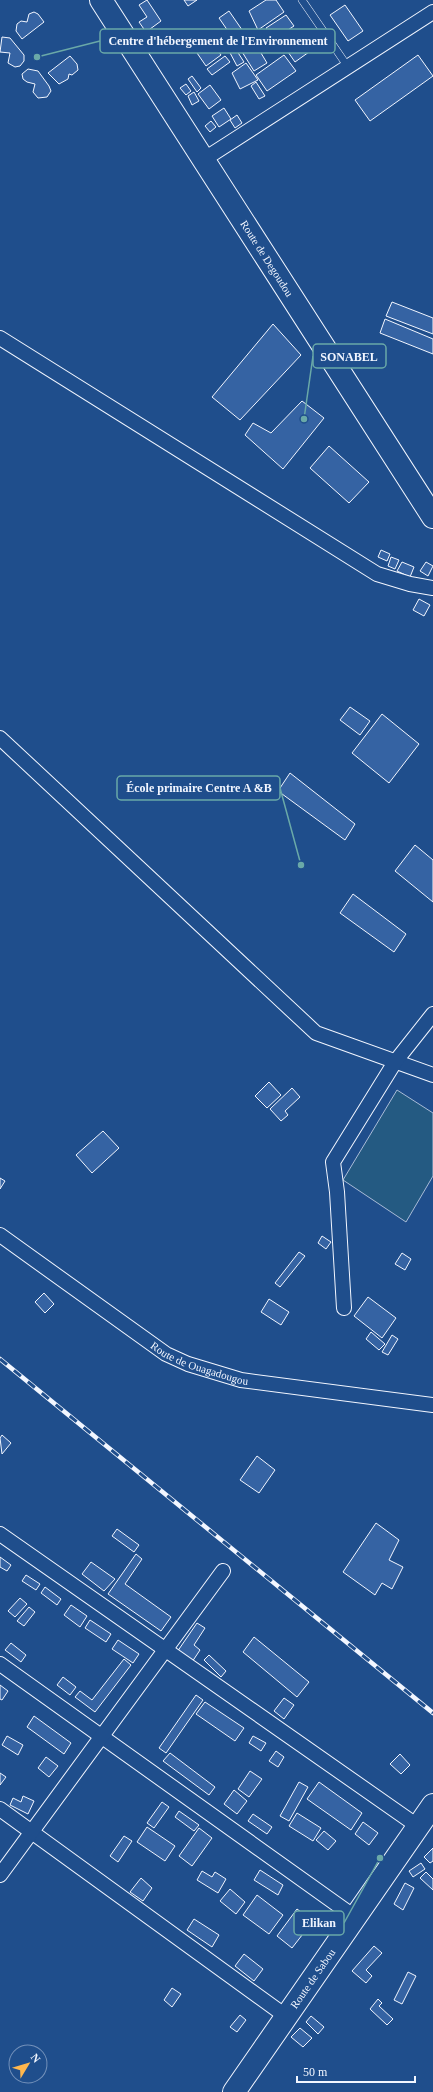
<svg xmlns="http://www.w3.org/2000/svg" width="433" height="2092" font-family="'Times New Roman',serif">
	<rect width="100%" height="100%" fill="#1f4e8c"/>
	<polygon fill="#245a82" stroke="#a8bbd7" points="397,1090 433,1113 433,1176 406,1222 343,1180"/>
	<g fill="#3563a3" stroke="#f2f6ff">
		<polygon points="147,0 161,21 146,32 139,22 147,17 139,5"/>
		<polygon points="184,0 197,0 188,6"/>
		<polygon points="266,0 276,0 284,12 258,30 249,11"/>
		<polygon points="345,5 363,31 348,41 330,15"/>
		<polygon points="229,11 247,37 237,44 219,18"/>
		<polygon points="34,12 38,14 44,22 22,39 16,31 17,24 21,21 27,22 29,14"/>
		<polygon points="286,15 294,26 274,39 266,28"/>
		<polygon points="2,37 10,38 24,55 24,61 20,66 15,67 8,63 10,53 0,52"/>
		<polygon points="252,38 267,63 254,71 239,47"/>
		<polygon points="212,42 221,55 206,66 197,53"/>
		<polygon points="302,42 309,52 295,62 288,52"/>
		<polygon points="235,48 244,62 237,66 229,51"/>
		<polygon points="284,55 296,71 267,91 256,75"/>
		<polygon points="418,55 433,76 370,121 355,100"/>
		<polygon points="70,56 77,64 78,70 72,75 69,74 68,79 59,84 48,73"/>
		<polygon points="225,56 230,62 212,75 207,69"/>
		<polygon points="246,63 258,80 240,89 232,73"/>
		<polygon points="28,69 38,71 49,86 51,91 47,97 38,98 33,92 35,84 27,82 23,79 22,74"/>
		<polygon points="192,76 201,88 197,92 188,79"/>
		<polygon points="256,82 265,96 259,99 251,86"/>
		<polygon points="186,84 191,91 186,95 180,88"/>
		<polygon points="210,85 221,100 209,109 198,94"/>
		<polygon points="194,92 199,101 192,105 188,96"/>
		<polygon points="224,108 231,119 219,127 212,116"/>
		<polygon points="237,115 242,123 235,128 230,120"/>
		<polygon points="211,121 216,127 210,132 205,126"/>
		<polygon points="392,302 433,318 433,334 386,316"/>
		<polygon points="385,319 433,339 433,354 380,333"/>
		<polygon points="273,324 301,355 240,420 212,397"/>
		<polygon points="302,401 324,418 283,469 245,435 253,423 271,433"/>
		<polygon points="329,446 369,482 349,503 310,468"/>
		<polygon points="381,550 390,554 387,561 378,557"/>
		<polygon points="391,557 399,560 395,569 388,566"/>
		<polygon points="402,562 414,567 410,577 397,571"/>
		<polygon points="426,562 433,566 428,576 420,571"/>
		<polygon points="419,599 430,605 424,616 413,610"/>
		<polygon points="350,707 370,721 360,735 340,720"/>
		<polygon points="382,714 419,744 389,783 352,753"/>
		<polygon points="290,773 355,824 345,840 278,791"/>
		<polygon points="415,845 433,860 433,902 395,871"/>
		<polygon points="353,894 406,934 394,952 340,913"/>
		<polygon points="269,1082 281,1095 267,1108 255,1096"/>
		<polygon points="292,1088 300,1097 285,1111 288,1115 281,1121 270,1109"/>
		<polygon points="103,1131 119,1148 92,1173 76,1155"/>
		<polygon points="0,1178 5,1181 0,1189"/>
		<polygon points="322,1236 331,1242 326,1249 318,1243"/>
		<polygon points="299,1252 305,1256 280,1287 275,1283"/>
		<polygon points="402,1253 411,1259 405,1270 395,1264"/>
		<polygon points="44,1293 54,1304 45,1313 35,1302"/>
		<polygon points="368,1297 396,1318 382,1338 354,1316"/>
		<polygon points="269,1299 289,1312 281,1325 261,1312"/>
		<polygon points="371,1332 385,1344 379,1350 366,1339"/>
		<polygon points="392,1335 398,1339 388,1355 382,1352"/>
		<polygon points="2,1435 11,1443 2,1454 0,1438"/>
		<polygon points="257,1456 275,1470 259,1493 240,1480"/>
		<polygon points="376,1523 399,1540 389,1560 403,1567 392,1589 382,1583 375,1595 343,1572"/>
		<polygon points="117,1529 139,1545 134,1552 112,1536"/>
		<polygon points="136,1554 142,1559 125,1584 171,1617 161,1631 108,1594"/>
		<polygon points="0,1557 11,1565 7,1571 0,1567"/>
		<polygon points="91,1562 115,1579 104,1591 82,1574"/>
		<polygon points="26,1575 40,1584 36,1590 22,1581"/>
		<polygon points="45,1587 61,1599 57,1605 41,1593"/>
		<polygon points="20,1598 27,1604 15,1617 8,1611"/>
		<polygon points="71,1605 87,1616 80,1627 64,1615"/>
		<polygon points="29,1607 35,1612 24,1626 17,1621"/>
		<polygon points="90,1620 111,1634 106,1642 85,1628"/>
		<polygon points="197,1623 205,1628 194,1645 200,1650 192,1662 177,1652"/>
		<polygon points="254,1637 309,1682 297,1697 243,1652"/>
		<polygon points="118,1640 139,1654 133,1663 112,1649"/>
		<polygon points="11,1643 26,1655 21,1662 5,1650"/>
		<polygon points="209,1655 226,1671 221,1677 204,1660"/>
		<polygon points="124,1659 131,1665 95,1712 75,1697 80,1691 92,1700"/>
		<polygon points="63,1677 76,1687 70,1695 57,1685"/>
		<polygon points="0,1685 8,1691 2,1700 0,1699"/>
		<polygon points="196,1695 203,1700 166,1753 159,1748"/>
		<polygon points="284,1698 294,1705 284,1719 274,1711"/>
		<polygon points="205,1702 244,1728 235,1741 196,1714"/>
		<polygon points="34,1716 71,1743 64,1754 27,1727"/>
		<polygon points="7,1736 23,1745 18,1755 2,1745"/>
		<polygon points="253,1736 266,1743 261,1751 249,1743"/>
		<polygon points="276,1751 284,1757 278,1767 269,1761"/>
		<polygon points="170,1753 215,1787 209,1795 163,1761"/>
		<polygon points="400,1754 410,1765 401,1774 390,1764"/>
		<polygon points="46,1757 58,1766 49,1777 38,1768"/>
		<polygon points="250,1771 262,1779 249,1797 238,1789"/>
		<polygon points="0,1773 6,1777 0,1785"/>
		<polygon points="299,1782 308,1787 289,1821 280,1816"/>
		<polygon points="319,1782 362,1813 351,1830 307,1799"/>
		<polygon points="234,1790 247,1801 237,1814 224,1804"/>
		<polygon points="23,1796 34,1801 28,1814 10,1805 13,1798 21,1802"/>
		<polygon points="162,1802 169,1807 154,1828 147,1823"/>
		<polygon points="179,1811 199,1825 194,1831 175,1817"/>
		<polygon points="297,1813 321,1828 313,1841 289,1826"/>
		<polygon points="253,1814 272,1827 267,1834 248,1821"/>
		<polygon points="363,1822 378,1833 369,1845 355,1834"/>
		<polygon points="147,1827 175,1846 165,1861 137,1842"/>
		<polygon points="199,1828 212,1838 192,1866 179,1856"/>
		<polygon points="324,1831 336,1841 328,1850 316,1840"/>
		<polygon points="124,1836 132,1841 118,1862 110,1856"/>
		<polygon points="433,1848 433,1861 430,1863 424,1857"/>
		<polygon points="421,1863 425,1869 413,1877 409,1871"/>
		<polygon points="260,1870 283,1885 278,1895 254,1880"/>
		<polygon points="202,1871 212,1877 215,1872 226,1879 218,1893 197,1880"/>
		<polygon points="426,1872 433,1879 433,1890 420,1878"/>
		<polygon points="141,1878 152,1888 143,1901 130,1892"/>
		<polygon points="405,1883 414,1888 403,1910 394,1904"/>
		<polygon points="230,1889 245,1902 236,1914 220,1901"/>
		<polygon points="257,1895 283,1915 269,1934 243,1915"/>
		<polygon points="297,1909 313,1921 292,1948 277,1936"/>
		<polygon points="194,1919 219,1935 212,1947 187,1930"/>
		<polygon points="374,1946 382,1953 366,1970 372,1976 366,1983 352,1971"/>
		<polygon points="244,1954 263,1969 254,1981 235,1966"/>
		<polygon points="408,1972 416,1976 402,2004 394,2000"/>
		<polygon points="172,1988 181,1994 172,2007 164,2000"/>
		<polygon points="378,1999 382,2003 379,2006 393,2019 387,2025 370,2009"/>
		<polygon points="240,2015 246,2020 237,2032 230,2027"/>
		<polygon points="311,2016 324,2027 318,2034 306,2022"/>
		<polygon points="300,2028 312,2038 303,2047 291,2037"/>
	</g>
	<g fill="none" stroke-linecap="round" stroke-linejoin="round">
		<defs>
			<polyline id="service" points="302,0 348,67"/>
			<g id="minor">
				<polyline points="203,160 433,12"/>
				<polyline points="0,338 377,574 410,584 433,588"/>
				<polyline points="0,738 316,1033 433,1075"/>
				<path id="s1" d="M0 1235 166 1354 188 1364 241 1380 433 1405"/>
				<polyline points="344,1308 337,1192 333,1162 395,1062 433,1014"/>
				<polyline points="0,1534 419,1827"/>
				<polyline points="0,1664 356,1918"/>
				<polyline points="0,1809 287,2017"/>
				<polyline points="0,1875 223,1571"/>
			</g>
			<g id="primary">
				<path id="s2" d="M101 0 433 517"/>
				<path id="s3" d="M234 2092 433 1805"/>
			</g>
		</defs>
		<use href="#service" stroke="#f2f6ff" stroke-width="8"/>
		<use href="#minor" stroke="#f2f6ff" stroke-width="16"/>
		<use href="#primary" stroke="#f2f6ff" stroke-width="24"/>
		<use href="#service" stroke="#1f4e8c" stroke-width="7"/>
		<use href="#minor" stroke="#1f4e8c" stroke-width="14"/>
		<use href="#primary" stroke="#1f4e8c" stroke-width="22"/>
		<defs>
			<polyline id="rail" points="0,1359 433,1713"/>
		</defs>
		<use href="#rail" stroke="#f2f6ff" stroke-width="4.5"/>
		<use href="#rail" stroke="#1f4e8c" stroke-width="3" stroke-dasharray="9" stroke-linecap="butt"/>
	</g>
	<g text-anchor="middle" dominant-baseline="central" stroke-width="3" stroke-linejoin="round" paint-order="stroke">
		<g font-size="11" fill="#f2f6ff" stroke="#1f4e8c">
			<text stroke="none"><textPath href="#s2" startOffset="307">Route de Degoudou</textPath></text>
			<text stroke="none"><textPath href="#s1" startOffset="239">Route de Ouagadougou</textPath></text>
			<text stroke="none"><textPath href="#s3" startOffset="138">Route de Sabou</textPath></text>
		</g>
	</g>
	<path fill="none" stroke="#6aa9a8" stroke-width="1.5" d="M37 57L100 41M304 419L313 356M301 865L280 788M380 1858L344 1923"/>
	<g fill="#6aa9a8" stroke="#1f4e8c" stroke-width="1.5">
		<circle cx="37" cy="57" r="4"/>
		<circle cx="304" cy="419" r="4"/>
		<circle cx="301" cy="865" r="4"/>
		<circle cx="380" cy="1858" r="4"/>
	</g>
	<g fill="#1f4e8c" stroke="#6aa9a8" stroke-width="1.5">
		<rect x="100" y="29" width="235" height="24" rx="4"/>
		<rect x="313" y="344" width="73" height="24" rx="4"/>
		<rect x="117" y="776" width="163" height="24" rx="4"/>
		<rect x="294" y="1911" width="50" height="24" rx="4"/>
	</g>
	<g font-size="12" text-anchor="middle" font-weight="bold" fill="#f2f6ff">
		<text x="218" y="45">Centre d'hébergement de l'Environnement</text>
		<text x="349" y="361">SONABEL</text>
		<text x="199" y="792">École primaire Centre A &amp;B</text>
		<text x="319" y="1927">Elikan</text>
	</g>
	<g transform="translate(28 2064) rotate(52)"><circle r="19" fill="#1f4e8c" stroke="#7391ba"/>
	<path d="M0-3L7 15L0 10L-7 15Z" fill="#ffb74d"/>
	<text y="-6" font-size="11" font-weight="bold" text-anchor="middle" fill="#f2f6ff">N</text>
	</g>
	<path d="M297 2076v6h118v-6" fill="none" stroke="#f2f6ff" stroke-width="2"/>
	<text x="303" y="2076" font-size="12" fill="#f2f6ff" stroke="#1f4e8c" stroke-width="3" paint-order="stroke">50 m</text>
</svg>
